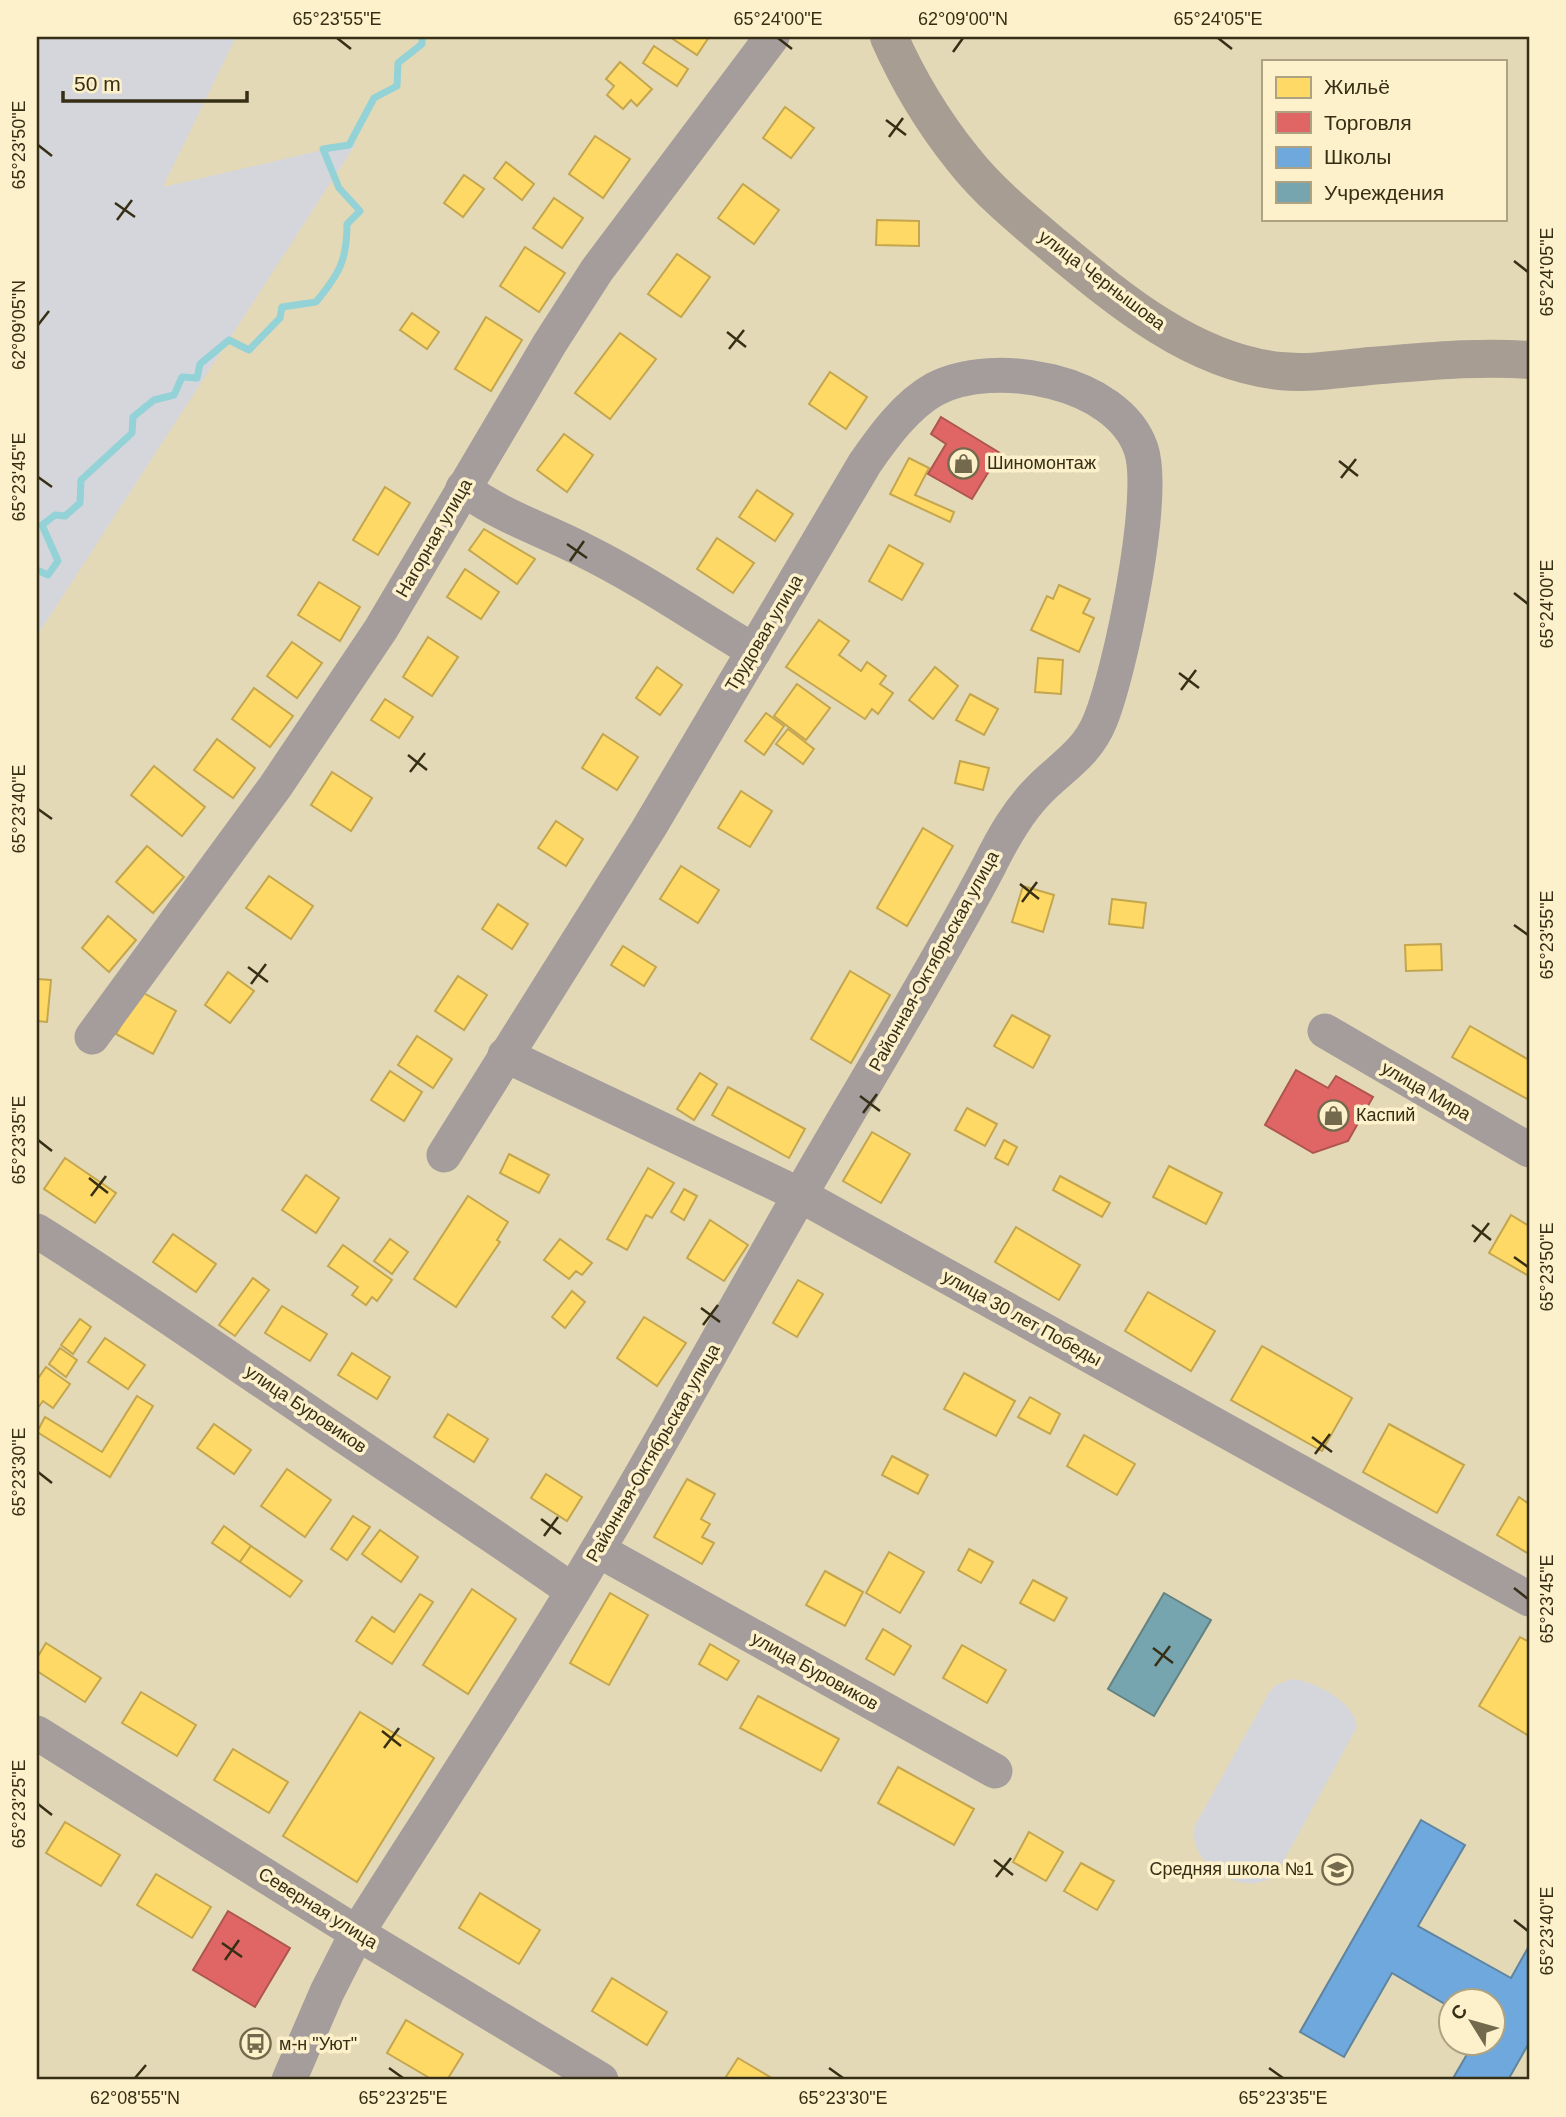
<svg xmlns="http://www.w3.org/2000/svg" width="1566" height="2117" font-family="Helvetica,sans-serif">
	<rect width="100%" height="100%" fill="#e4d9b6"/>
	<g fill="#d5d6db">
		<polygon points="37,37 236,37 163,187 357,142 37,636"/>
		<path d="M1292 1679C1316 1682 1354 1701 1357 1727L1277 1873C1247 1902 1185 1865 1195 1825L1270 1691 1276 1685Z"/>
	</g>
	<g fill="#ffd966" stroke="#c3a64e" stroke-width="2">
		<polygon points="670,37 709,37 697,55"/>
		<polygon points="654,46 688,69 677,86 643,63"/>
		<polygon points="620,62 652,89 637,106 631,100 623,109 607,95 614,86 606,79"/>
		<polygon points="785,107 814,128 791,158 763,138"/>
		<polygon points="595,136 630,159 603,198 569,174"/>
		<polygon points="506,162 534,184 522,200 494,178"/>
		<polygon points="464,175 484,189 463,217 444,203"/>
		<polygon points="743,184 779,210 754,244 718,218"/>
		<polygon points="554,198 583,218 562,248 533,228"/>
		<polygon points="877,220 919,221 919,246 876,245"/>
		<polygon points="525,247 565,273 539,312 500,286"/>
		<polygon points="677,254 710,277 681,317 648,294"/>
		<polygon points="412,313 439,332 427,349 400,330"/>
		<polygon points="486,317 522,340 491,391 455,369"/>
		<polygon points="620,333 656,359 610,419 575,393"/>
		<polygon points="830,372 867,397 846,429 809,404"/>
		<polygon points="564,434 593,455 567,492 537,470"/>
		<polygon points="909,458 929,468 915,495 954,512 950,522 890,494"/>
		<polygon points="385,487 410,503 378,555 353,540"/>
		<polygon points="757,490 793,514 775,541 739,517"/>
		<polygon points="484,529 535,559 517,584 469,550"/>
		<polygon points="717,538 754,563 733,593 697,569"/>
		<polygon points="889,545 923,564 902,600 869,581"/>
		<polygon points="465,569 499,592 481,619 447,597"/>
		<polygon points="319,582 360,607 340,641 298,615"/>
		<polygon points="1059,585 1090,599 1083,613 1094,618 1079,652 1031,630 1047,596 1053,599"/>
		<polygon points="819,620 849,641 839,655 861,671 867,662 886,676 880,684 893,693 878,714 872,709 865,719 786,667"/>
		<polygon points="428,637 458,657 432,696 403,677"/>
		<polygon points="292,642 322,663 297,698 267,676"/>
		<polygon points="1038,658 1063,660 1061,694 1035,692"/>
		<polygon points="657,667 682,685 660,715 636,698"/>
		<polygon points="935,667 958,686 933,719 909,700"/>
		<polygon points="797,684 830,708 806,740 774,716"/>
		<polygon points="254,688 293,716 270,747 232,719"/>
		<polygon points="970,694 998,709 984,735 956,720"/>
		<polygon points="385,699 413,717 399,738 371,720"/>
		<polygon points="766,713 784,726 764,755 745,741"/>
		<polygon points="788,729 814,749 803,764 776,744"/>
		<polygon points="603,734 638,757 617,790 582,768"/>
		<polygon points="217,739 255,768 233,798 194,770"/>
		<polygon points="960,761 989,768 983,790 955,783"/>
		<polygon points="154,766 205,807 182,836 131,795"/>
		<polygon points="332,772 372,798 351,831 311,805"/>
		<polygon points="741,791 772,811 750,847 718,828"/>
		<polygon points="556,821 583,839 566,866 538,848"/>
		<polygon points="923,828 953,846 907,926 877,908"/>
		<polygon points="147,846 184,877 153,913 116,882"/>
		<polygon points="681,866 719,890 698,923 660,899"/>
		<polygon points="269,876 313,906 291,939 246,908"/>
		<polygon points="1023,886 1054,895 1043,932 1012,922"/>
		<polygon points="1112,899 1146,903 1143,928 1109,924"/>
		<polygon points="498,904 528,924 512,949 482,929"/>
		<polygon points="108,916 136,940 109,972 82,948"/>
		<polygon points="1441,944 1442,970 1406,971 1405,945"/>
		<polygon points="623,946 656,967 644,986 611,965"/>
		<polygon points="850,971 890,995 851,1063 811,1039"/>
		<polygon points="228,972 254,991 230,1023 205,1005"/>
		<polygon points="458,976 487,995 464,1030 435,1011"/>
		<polygon points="37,979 51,980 47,1022 37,1021"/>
		<polygon points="140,991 176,1011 153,1054 116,1034"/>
		<polygon points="1012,1015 1050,1036 1033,1068 994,1046"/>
		<polygon points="1470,1026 1529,1060 1529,1100 1452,1057"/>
		<polygon points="417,1036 452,1059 433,1088 398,1065"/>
		<polygon points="390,1071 422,1092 404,1121 371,1100"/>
		<polygon points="700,1073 717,1084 694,1120 677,1109"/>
		<polygon points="728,1087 805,1129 789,1158 712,1115"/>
		<polygon points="967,1108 997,1124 985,1146 955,1130"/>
		<polygon points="872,1132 910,1154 881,1203 843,1181"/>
		<polygon points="1004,1140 1017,1147 1008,1165 995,1158"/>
		<polygon points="509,1154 549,1175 539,1193 500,1173"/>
		<polygon points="65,1158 116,1193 95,1223 44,1189"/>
		<polygon points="1169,1166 1222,1193 1206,1224 1153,1197"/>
		<polygon points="648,1168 674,1183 652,1218 646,1215 627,1250 607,1239"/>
		<polygon points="306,1175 339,1198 316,1233 282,1210"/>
		<polygon points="1060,1176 1110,1203 1102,1217 1053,1190"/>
		<polygon points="684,1189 697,1196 684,1220 671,1212"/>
		<polygon points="468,1196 508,1222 497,1240 500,1242 456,1307 414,1279"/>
		<polygon points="1511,1215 1529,1226 1529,1276 1489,1253"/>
		<polygon points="710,1220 748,1245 724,1281 687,1258"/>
		<polygon points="1016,1227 1080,1265 1059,1300 995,1262"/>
		<polygon points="173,1234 216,1264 196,1292 153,1262"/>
		<polygon points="390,1239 408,1252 392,1274 374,1261"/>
		<polygon points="560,1239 592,1263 582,1275 576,1271 569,1279 544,1260"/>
		<polygon points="343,1245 392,1280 377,1301 372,1297 366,1305 352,1295 358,1287 328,1266"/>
		<polygon points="253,1278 269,1290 235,1336 219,1325"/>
		<polygon points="798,1280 823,1294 797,1337 773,1323"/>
		<polygon points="572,1291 585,1302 565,1328 552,1317"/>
		<polygon points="1148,1292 1215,1331 1191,1371 1125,1331"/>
		<polygon points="282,1306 327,1334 310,1361 265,1333"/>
		<polygon points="644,1317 686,1343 657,1386 617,1358"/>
		<polygon points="80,1319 91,1327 73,1354 61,1345"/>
		<polygon points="105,1338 145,1365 128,1389 88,1362"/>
		<polygon points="1262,1346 1352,1398 1322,1451 1231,1400"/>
		<polygon points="60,1348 77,1360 66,1377 49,1364"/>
		<polygon points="352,1353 390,1377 377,1399 338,1375"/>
		<polygon points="46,1367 70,1384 53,1408 43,1401 37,1409 37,1380"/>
		<polygon points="964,1373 1015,1401 996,1436 944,1409"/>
		<polygon points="137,1396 153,1406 110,1477 37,1432 45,1417 102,1452"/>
		<polygon points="1030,1397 1060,1414 1050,1434 1018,1417"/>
		<polygon points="448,1414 488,1439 474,1462 434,1437"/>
		<polygon points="214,1424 251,1450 234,1474 197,1448"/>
		<polygon points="1389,1424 1464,1465 1437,1513 1363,1472"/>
		<polygon points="1084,1435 1135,1464 1117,1495 1067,1466"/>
		<polygon points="892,1456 928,1475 918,1494 882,1475"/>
		<polygon points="287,1469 331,1500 305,1537 261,1506"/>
		<polygon points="546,1474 582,1497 567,1521 531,1498"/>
		<polygon points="687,1479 715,1494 701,1519 710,1524 702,1537 714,1543 702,1564 654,1537"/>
		<polygon points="1519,1497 1529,1504 1529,1554 1497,1535"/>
		<polygon points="353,1516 370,1527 347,1560 331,1549"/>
		<polygon points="224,1526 251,1546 240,1562 212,1543"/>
		<polygon points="380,1530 418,1557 401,1582 362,1554"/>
		<polygon points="251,1546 302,1581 290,1597 240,1562"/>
		<polygon points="969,1549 993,1562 981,1583 958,1570"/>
		<polygon points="889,1552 924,1572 900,1613 866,1593"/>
		<polygon points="825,1571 863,1592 845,1626 806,1605"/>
		<polygon points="1033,1580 1067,1598 1054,1621 1020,1603"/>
		<polygon points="472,1589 516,1619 468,1694 423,1665"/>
		<polygon points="610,1593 648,1615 609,1685 570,1663"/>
		<polygon points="420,1594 433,1602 392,1664 356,1641 372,1617 394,1632"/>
		<polygon points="883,1629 911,1646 894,1675 866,1659"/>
		<polygon points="1520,1637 1529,1642 1529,1736 1479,1706"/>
		<polygon points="46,1643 101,1678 85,1702 37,1671 37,1658"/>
		<polygon points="710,1644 739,1661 727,1680 699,1664"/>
		<polygon points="962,1645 1006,1670 987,1703 943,1678"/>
		<polygon points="141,1692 196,1725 177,1756 122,1723"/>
		<polygon points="758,1696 839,1739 821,1771 740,1728"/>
		<polygon points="360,1712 434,1758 357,1882 283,1836"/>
		<polygon points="233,1749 288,1782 269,1813 214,1780"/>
		<polygon points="898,1767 974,1809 954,1845 878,1803"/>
		<polygon points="65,1822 120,1855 101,1886 46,1853"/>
		<polygon points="1029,1832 1063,1852 1046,1881 1013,1862"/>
		<polygon points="1081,1863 1114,1881 1097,1910 1064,1891"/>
		<polygon points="156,1874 211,1907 192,1938 137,1905"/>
		<polygon points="480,1893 540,1930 519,1964 459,1928"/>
		<polygon points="612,1978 667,2012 647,2045 592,2011"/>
		<polygon points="406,2020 463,2054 447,2080 433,2080 387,2053"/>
		<polygon points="738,2058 775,2080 724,2080"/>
	</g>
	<g fill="#e06666" stroke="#ad564e" stroke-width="2">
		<polygon points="941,417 1000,453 972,499 928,474 946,444 931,434"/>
		<polygon points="1296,1070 1328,1088 1336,1076 1373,1097 1348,1141 1313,1153 1265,1125"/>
		<polygon points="228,1911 290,1948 255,2007 193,1970"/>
	</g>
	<polygon fill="#6fa8dc" stroke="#5e84a0" stroke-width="2" points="1421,1820 1465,1845 1418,1926 1511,1978 1529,1946 1529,2043 1508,2080 1452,2080 1473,2044 1492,2044 1492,2002 1450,2002 1450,2007 1392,1973 1344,2057 1300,2032"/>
	<polygon fill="#76a5af" stroke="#638281" stroke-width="2" points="1164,1593 1211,1620 1154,1716 1108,1689"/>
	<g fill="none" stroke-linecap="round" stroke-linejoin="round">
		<path stroke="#93d2d6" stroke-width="7" d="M37 570 48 575 58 561 42 525 55 515 65 516 80 503 81 480 132 433 133 417 154 400 174 395 182 377 197 378 200 364 229 340 249 350 280 318 282 307 316 302C339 274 347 261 347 224L360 211 339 188 323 149 349 145 374 98 397 86 398 63 422 44V37"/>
		<g stroke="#a59c9c" stroke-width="35">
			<path d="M463 488C500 516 542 529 583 550 642 579 697 617 754 651"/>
			<polyline points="1325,1031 1529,1150"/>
			<polyline points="92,1037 275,787 381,629 550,343 597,270 772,37"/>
			<polyline points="505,1055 800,1195 1529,1599"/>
			<path d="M37 1231C127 1287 213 1348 301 1407 392 1469 483 1528 573 1591"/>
			<polyline points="598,1550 995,1771"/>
			<polyline points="37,1733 357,1933 601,2080"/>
			<path d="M289 2080 327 1992 357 1933C437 1806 521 1680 597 1551 667 1434 732 1313 800 1195 863 1085 930 978 989 866 1003 838 1018 811 1040 789 1063 766 1087 753 1100 721 1120 673 1157 496 1141 449 1118 380 994 358 935 389 906 405 883 437 865 463L649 828 444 1155"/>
		</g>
		<path stroke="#a79d93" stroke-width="38" d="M889 37C908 80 934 123 963 159 988 191 1021 218 1052 244 1117 298 1192 362 1280 371 1309 374 1341 369 1370 366 1423 362 1477 356 1529 360"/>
	</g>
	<path fill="none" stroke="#362f15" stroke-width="2.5" d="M337 38 351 49M778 38 792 49M1218 38 1232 49M953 52 963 38M886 120 906 135M889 137 903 118M38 145 52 156M115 203 135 217M117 220 132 200M1514 261 1528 272M38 325 49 311M727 332 746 347M729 349 744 330M1339 461 1358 476M38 477 52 487M1341 478 1356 459M567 544 587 558M570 561 584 541M1514 593 1528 604M1179 673 1199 688M1181 690 1196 670M408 755 427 770M410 772 425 753M38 809 52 819M1020 884 1039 899M1022 902 1037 882M1514 925 1528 935M248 967 268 982M251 984 266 964M860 1096 880 1111M863 1113 877 1094M38 1140 52 1151M89 1178 108 1193M91 1196 106 1176M1472 1225 1491 1240M1474 1242 1489 1223M1514 1257 1528 1267M701 1308 720 1322M703 1325 718 1305M1312 1437 1332 1452M1315 1454 1330 1434M38 1472 52 1483M541 1519 561 1534M544 1536 558 1517M1514 1588 1528 1599M1153 1648 1173 1663M1155 1666 1170 1646M382 1731 401 1746M384 1748 399 1728M38 1804 52 1815M994 1860 1013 1875M996 1877 1011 1858M1514 1920 1528 1931M222 1943 242 1957M225 1960 239 1940M389 2068 403 2078M829 2068 843 2078M1269 2068 1283 2078M135 2078 146 2065"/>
	<defs>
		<symbol id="shop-ring" viewBox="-11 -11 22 22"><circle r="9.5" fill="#fdf1cb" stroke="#736a4d" stroke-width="1.5"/><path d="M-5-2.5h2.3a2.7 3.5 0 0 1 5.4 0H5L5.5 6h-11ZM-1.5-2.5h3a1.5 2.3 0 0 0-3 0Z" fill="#736a4d"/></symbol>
		<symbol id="school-ring" viewBox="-11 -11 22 22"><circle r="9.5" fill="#fdf1cb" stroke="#736a4d" stroke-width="1.5"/><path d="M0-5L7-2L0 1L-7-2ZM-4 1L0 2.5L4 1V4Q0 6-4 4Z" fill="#736a4d"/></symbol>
		<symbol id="bus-ring" viewBox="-11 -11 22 22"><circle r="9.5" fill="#fdf1cb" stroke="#736a4d" stroke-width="1.5"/><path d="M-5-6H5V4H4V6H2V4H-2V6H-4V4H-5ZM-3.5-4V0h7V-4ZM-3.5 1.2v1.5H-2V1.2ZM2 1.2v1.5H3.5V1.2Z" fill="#736a4d"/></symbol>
	</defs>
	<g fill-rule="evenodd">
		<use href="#shop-ring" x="946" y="446" width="35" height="35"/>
		<use href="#shop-ring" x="1316" y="1098" width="35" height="35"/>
		<use href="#school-ring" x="1320" y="1852" width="35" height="35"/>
		<use href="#bus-ring" x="238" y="2026" width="35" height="35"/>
	</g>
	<g text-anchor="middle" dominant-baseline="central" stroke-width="7" stroke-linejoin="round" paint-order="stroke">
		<g font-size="18" fill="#362f15" stroke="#fdf1cb">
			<text transform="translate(1102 280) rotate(37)">улица Чернышова</text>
			<text transform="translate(434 538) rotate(-60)">Нагорная улица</text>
			<text transform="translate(764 633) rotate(-59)">Трудовая улица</text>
			<text transform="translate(934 961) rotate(-61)">Районная-Октябрьская улица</text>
			<text transform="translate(1426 1091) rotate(30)">улица Мира</text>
			<text transform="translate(1022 1318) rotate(29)">улица 30 лет Победы</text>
			<text transform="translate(306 1409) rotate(34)">улица Буровиков</text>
			<text transform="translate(653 1453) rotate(-60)">Районная-Октябрьская улица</text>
			<text transform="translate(815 1671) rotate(29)">улица Буровиков</text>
			<text transform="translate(318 1908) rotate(32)">Северная улица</text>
		</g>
		<g font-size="18" fill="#362f15" stroke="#fdf1cb" text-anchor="start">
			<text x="987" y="463">Шиномонтаж</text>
			<text x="1356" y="1115">Каспий</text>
			<text x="1314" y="1869" text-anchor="end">Средняя школа №1</text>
			<text x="279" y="2044">м-н "Уют"</text>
		</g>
	</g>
	<rect width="1566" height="2117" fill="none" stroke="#fdf1cb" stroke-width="77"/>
	<rect x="1262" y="60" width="245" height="161" fill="#fdf1cb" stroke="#ada382" stroke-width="2"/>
	<rect x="1276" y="77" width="35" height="21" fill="#ffd966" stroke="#ada382" stroke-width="2"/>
	<text x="1324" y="94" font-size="21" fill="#362f15">Жильё</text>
	<rect x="1276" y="112" width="35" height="21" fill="#e06666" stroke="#ada382" stroke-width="2"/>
	<text x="1324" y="130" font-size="21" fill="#362f15">Торговля</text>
	<rect x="1276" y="147" width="35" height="21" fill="#6fa8dc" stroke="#ada382" stroke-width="2"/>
	<text x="1324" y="164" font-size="21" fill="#362f15">Школы</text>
	<rect x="1276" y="182" width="35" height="21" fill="#76a5af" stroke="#ada382" stroke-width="2"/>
	<text x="1324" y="200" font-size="21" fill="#362f15">Учреждения</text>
	<g transform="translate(1472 2022) rotate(307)"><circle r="33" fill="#fdf1cb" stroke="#ada382" stroke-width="2"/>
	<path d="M0-5L12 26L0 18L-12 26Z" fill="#736a4d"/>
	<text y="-10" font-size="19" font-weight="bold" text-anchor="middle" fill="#362f15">С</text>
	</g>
	<path d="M63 91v10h184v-10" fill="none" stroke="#362f15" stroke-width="3.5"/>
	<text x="74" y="91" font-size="21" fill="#362f15" stroke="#fdf1cb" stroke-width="5" paint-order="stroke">50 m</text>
	<rect x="38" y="38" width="1490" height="2040" fill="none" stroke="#362f15" stroke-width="2.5"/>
	<g font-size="18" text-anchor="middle" fill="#362f15">
		<text x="337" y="25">65°23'55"E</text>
		<text x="778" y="25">65°24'00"E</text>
		<text x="963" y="25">62°09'00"N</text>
		<text x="1218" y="25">65°24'05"E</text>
		<text transform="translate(19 145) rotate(-90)" y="6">65°23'50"E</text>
		<text transform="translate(1547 272) rotate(-90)" y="6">65°24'05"E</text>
		<text transform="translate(19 325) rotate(-90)" y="6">62°09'05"N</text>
		<text transform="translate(19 477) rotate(-90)" y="6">65°23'45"E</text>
		<text transform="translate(1547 604) rotate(-90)" y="6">65°24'00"E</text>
		<text transform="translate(19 809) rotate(-90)" y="6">65°23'40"E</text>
		<text transform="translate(1547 935) rotate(-90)" y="6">65°23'55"E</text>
		<text transform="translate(19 1140) rotate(-90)" y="6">65°23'35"E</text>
		<text transform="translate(1547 1267) rotate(-90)" y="6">65°23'50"E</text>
		<text transform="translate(19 1472) rotate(-90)" y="6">65°23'30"E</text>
		<text transform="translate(1547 1599) rotate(-90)" y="6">65°23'45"E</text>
		<text transform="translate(19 1804) rotate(-90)" y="6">65°23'25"E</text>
		<text transform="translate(1547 1931) rotate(-90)" y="6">65°23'40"E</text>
		<text x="135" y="2104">62°08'55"N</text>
		<text x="403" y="2104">65°23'25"E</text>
		<text x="843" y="2104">65°23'30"E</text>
		<text x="1283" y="2104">65°23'35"E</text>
	</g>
</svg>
